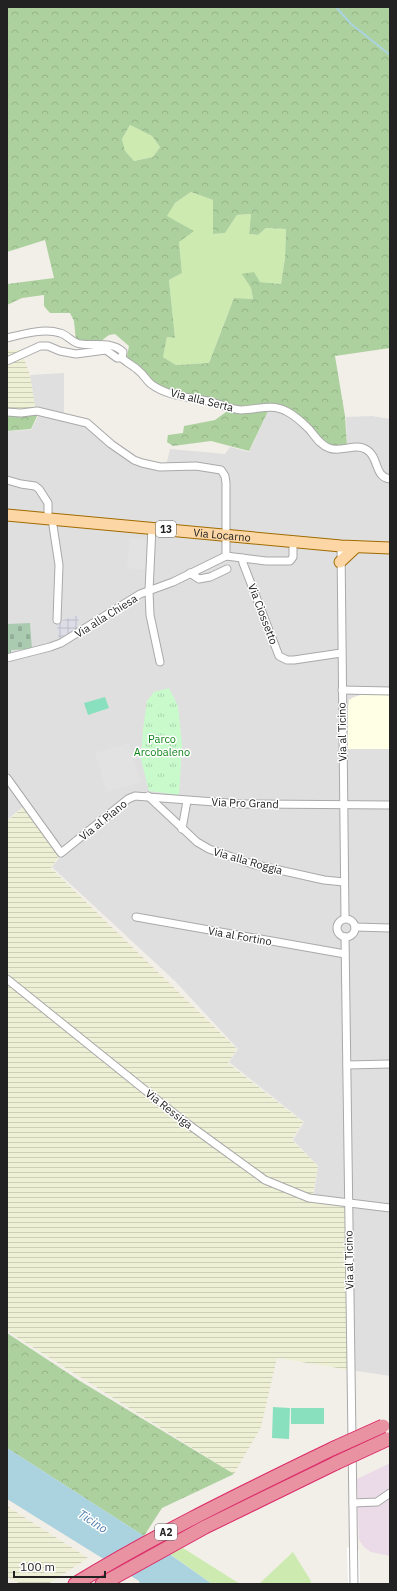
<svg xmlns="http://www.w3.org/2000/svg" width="397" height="1591" font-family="'IBM Plex Sans',sans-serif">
	<defs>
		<pattern id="farmland-rules" width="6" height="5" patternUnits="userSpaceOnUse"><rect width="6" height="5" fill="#eef0d5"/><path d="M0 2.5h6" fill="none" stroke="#ccceb7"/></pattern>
		<pattern id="forest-crowns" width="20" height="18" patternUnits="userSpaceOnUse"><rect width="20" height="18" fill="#add19e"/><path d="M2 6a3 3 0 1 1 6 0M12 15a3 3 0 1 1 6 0" fill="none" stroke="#95b388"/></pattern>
		<pattern id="cemetery-stones" width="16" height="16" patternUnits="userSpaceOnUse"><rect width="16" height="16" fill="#aacbaf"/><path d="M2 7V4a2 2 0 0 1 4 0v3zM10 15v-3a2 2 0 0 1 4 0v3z" fill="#92ae96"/></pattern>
		<pattern id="park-tufts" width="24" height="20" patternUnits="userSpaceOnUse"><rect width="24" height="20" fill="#c8facc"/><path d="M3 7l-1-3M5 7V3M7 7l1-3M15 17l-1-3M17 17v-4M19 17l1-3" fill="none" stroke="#acd6af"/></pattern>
		<pattern id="plaza-grid" width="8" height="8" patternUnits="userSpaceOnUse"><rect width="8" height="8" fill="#dddde8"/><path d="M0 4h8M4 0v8" fill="none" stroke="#bdbdc7"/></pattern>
	</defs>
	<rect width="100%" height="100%" fill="#f2efe9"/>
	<polygon fill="#e0dfdf" points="64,373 64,418 90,425 129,457 166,466 170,449 225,454 230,447 249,452 269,409 280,410 347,450 346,417 372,416 390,419 390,1376 351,1370 313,1199 318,1166 293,1140 304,1122 229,1062 238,1049 175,981 52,867 62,855 25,805 7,820 7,431 31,430 39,414 35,407 30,375"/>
	<polygon fill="#ebdbe8" points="390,1463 390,1556 371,1552 364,1547 359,1540 357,1479"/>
	<polygon fill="#ffffe5" points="364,694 390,695 390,749 347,749 348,709 349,700 354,697"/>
	<g fill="url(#farmland-rules)">
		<polygon points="7,348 8,350 21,350 30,375 35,407 21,411 7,408"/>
		<polygon points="25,806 60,855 51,868 237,1049 228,1063 303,1122 292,1140 318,1166 312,1200 349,1203 350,1370 277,1358 261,1427 234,1474 7,1331 7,821"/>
		<polygon points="7,1506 88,1558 48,1584 21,1584 7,1577"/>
	</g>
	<g fill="#cdebb0">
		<polygon points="130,125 152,136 160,147 153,157 134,161 124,151 122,139"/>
		<polygon points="191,192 213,200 213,234 225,233 237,215 251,214 249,234 258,235 266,228 286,229 285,258 281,284 260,282 243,274 251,288 253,299 234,298 209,363 176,365 163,357 167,337 175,338 169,280 182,273 179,242 166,216 175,203"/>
		<polygon points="183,1548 240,1584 212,1584 170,1554"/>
		<polygon points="293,1552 311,1581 310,1584 259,1584"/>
	</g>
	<g fill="url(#forest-crowns)" fill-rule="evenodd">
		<path d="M7 7H390V348L335 356 345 416 347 446 327 445 296 416 269 409 249 451 211 441 173 446 167 442 168 435 183 433 184 426 215 420 226 412 227 403C213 397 198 397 184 395 160 390 146 376 129 360L127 356 129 346 115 334 109 335 101 341H76L74 321 70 313H50L44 306V295L22 298 7 305V284L54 278 45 240 7 252ZM130 125 152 136 160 147 153 157 134 161 125 151 122 139ZM191 192 213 200V234L225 233 237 215 251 214 249 234 258 235 266 228 286 229 285 258 281 284 260 282 254 272 242 274 251 288 253 299 234 298 209 363 176 365 163 357 167 337 175 338 169 280 182 273 179 242 194 231 167 216 175 203Z"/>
		<polygon points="7,414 38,414 31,429 7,431"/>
		<polygon points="7,1333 80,1381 234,1474 162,1508 144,1536 7,1448"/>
	</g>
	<polygon fill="url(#cemetery-stones)" points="30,623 32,649 11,650 11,654 7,654 7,624"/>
	<polygon fill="url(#park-tufts)" points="169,688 178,706 182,745 179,795 149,791 141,759 143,730 147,701 154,692"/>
	<g fill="#88e0be">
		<polygon points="105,697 109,708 88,715 84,703"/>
		<polygon points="273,1407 290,1408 289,1439 272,1438"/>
		<rect x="291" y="1408" width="33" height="16"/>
	</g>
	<g fill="#e2e2e2">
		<polygon points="130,538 147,540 146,570 127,568"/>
		<polygon points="129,743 141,782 106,792 95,753"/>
	</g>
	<polygon fill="url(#plaza-grid)" points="79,615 78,624 77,626 80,629 59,640 56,622"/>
	<polygon fill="#aad3df" points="7,1448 144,1536 212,1584 140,1584 139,1581 7,1499"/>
	<polygon fill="#fff" points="347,1547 359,1551 360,1584 348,1584"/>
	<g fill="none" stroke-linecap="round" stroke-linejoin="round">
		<polyline stroke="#aad3df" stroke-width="2" points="336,7 350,23 390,55"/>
		<defs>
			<g id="minor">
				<path d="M7 338C23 334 44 328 60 333 68 335 73 344 81 344 95 346 112 341 123 352L122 358"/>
				<path d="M122 358C127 363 134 366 139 371 144 375 146 380 151 384 168 397 192 397 212 402 222 405 230 409 241 410 256 410 272 403 286 411 294 415 302 422 309 429 315 436 320 445 329 448 341 453 356 442 367 450 379 457 374 477 390 479"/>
				<polyline points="7,361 40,346 48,346 60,351 76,354 106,350 117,358 122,358"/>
				<polyline points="7,412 21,413 37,411 87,423 111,444 134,460 142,463 160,467 196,466 221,470 225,476 226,483 226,556 173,582 140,594 61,643 50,647 7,658"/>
				<polyline points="7,480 21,484 35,486 39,489 48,503 48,519"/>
				<polyline points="52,519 59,565 57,620"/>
				<polyline points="152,527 149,591 150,615 160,662"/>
				<polyline points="341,546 345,918"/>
				<polyline points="226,556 266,561 290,561 293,557 293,540"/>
				<polyline points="242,558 243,563 279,656 287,660 294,660 341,653"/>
				<polyline points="190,573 199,579 210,577 227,569"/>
				<polyline points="342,690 390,691"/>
				<polyline points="7,778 61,853 128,799 135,796 241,804 390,805"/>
				<polyline points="148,796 197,842 209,849 252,864 324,880 344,882"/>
				<polyline points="182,829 187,801"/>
				<polyline points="136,917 345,954"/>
				<circle cx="346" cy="928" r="9"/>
				<polyline points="355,927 390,928"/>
				<polyline points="345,937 354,1584"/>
				<polyline points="7,979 181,1119 265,1180 309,1198 390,1208"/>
				<polyline points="347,1065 390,1064"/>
				<polyline points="353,1503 377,1502 390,1493"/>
			</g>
			<g id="primary">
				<path id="s1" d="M7 515 341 546 390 548"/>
				<polyline points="340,562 356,547"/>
			</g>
			<g id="motorway">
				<path d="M75 1584C158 1533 246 1491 334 1448"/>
				<polyline points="102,1584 205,1527 336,1463"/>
			</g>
		</defs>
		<use href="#minor" stroke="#a9a9a9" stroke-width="9"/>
		<use href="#primary" stroke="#a06b00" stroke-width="13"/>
		<use href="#motorway" stroke="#dc2a67" stroke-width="15"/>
		<use href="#minor" stroke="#fff" stroke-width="7"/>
		<use href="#primary" stroke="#fcd6a4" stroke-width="11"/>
		<use href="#motorway" stroke="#e892a2" stroke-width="13"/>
		<defs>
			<g id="motorway-bridge">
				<polyline points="334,1448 383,1426"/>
				<polyline points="336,1463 388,1439"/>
			</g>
		</defs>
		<use href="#motorway-bridge" stroke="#dc2a67" stroke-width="15" stroke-linecap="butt"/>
		<use href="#motorway-bridge" stroke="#e892a2" stroke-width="13"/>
	</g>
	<g text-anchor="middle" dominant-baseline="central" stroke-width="3" stroke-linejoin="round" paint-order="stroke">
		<g fill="#fff" stroke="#646464" stroke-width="1">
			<rect x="156" y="521" width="20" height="16" rx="3"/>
			<rect x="155" y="1524" width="22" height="16" rx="3"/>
		</g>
		<g font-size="10" font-weight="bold" fill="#222">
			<text x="166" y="529">13</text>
			<text x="166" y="1532">A2</text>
		</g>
		<g font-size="11" fill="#222" stroke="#fff">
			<text transform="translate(202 400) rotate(14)">Via alla Serta</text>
			<text stroke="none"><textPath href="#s1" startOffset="216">Via Locarno</textPath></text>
			<text transform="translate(263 614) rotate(69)">Via Ciossetto</text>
			<text transform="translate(106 616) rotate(-32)">Via alla Chiesa</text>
			<text transform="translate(342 732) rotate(-91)">Via al Ticino</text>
			<text transform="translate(245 803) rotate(2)">Via Pro Grand</text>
			<text transform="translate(103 820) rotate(-39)">Via al Piano</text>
			<text transform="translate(248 861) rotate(16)">Via alla Roggia</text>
			<text transform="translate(240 936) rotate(10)">Via al Fortino</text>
			<text transform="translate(169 1109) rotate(38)">Via Ressiga</text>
			<text transform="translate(349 1260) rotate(-91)">Via al Ticino</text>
		</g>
		<g font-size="11" fill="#0c8416" stroke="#fff">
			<text x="162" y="739">Parco<tspan x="162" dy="13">Arcobaleno</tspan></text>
		</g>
		<g font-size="12" font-style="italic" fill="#4a7aab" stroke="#fff">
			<text transform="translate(93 1521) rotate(33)">Ticino</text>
		</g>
	</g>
	<rect width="397" height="1591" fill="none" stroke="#222222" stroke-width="16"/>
	<path d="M14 1571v6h91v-6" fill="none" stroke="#222222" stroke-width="2"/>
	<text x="20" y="1571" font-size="12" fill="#222222" stroke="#ffffff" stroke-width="3" paint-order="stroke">100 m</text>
</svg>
